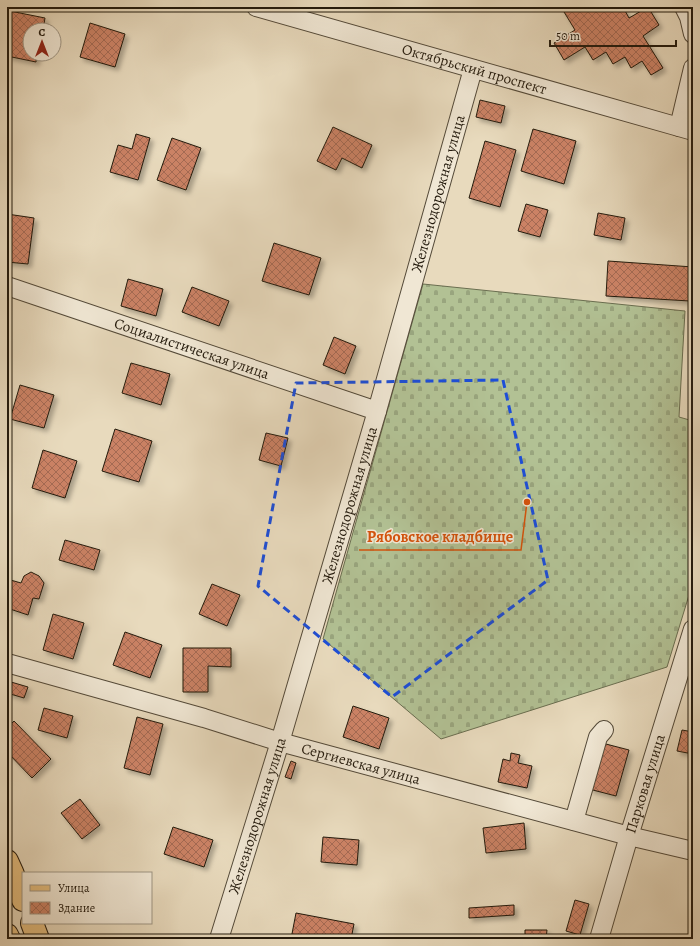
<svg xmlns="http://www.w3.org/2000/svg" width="700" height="946" font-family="Alegreya,serif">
	<defs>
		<pattern id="cemetery-stones" width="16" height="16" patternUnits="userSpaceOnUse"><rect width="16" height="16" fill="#b2c194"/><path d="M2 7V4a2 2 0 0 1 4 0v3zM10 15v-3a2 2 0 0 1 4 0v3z" fill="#99a57e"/></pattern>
		<pattern id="building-cross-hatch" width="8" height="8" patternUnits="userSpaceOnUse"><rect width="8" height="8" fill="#cb8265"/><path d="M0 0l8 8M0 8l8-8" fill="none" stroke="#a46a52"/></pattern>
		<filter id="shadow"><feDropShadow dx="3.5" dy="3.5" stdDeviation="2" flood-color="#0004"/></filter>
	</defs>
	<rect width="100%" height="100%" fill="#e8dabd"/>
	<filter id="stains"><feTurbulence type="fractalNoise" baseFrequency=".005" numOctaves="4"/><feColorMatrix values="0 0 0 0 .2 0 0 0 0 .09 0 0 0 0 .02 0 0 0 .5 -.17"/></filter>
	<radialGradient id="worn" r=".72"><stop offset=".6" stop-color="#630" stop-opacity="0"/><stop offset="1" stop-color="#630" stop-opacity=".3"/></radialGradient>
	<polygon fill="url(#cemetery-stones)" stroke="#6a6e50" points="423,284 685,311 679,417 693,421 693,582 667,667 441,739 323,639"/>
	<g fill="url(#building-cross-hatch)" stroke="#231a0d" filter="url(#shadow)">
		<polygon points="561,7 623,7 629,18 648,7 659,25 643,36 663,68 651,75 642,61 631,68 625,57 613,64 606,52 593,60 585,47 564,60 554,43 575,30"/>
		<polygon points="10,11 45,18 43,30 30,30 30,54 37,54 36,62 7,56 7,22"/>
		<polygon points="90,23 125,34 115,67 80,57"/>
		<polygon points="480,100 505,106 501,123 476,117"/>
		<polygon points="333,127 372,145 362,168 342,158 336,170 317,161"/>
		<polygon points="533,129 576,141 564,184 521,171"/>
		<polygon points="136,134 150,138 138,180 110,172 118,145 132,149"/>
		<polygon points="172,138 201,148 186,190 157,180"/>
		<polygon points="485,141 516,150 500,207 469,198"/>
		<polygon points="526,204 548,210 540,237 518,231"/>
		<polygon points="598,213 625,218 621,240 594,235"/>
		<polygon points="7,214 34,218 28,264 7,262"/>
		<polygon points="274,243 321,258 309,295 262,281"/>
		<polygon points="608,261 693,267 690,301 606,296"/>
		<polygon points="128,279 163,289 156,316 121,306"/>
		<polygon points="192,287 229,301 219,326 182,312"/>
		<polygon points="334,337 356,346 345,374 323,365"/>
		<polygon points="131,363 170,374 161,405 122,393"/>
		<polygon points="20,385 54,395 44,428 10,419"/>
		<polygon points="115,429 152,441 139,482 102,471"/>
		<polygon points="266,433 288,438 281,466 259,460"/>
		<polygon points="43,450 77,461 65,498 32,488"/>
		<polygon points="65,540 100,550 94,570 59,560"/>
		<polygon points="31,572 39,576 44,583 39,599 33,598 28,615 7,608 7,579 21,583 24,576"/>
		<polygon points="212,584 240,595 227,626 199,614"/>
		<polygon points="53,614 84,623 73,659 43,650"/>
		<polygon points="125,632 162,645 150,678 113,665"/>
		<polygon points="183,648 231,648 231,667 208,666 208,692 183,692"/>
		<polygon points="11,682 28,687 24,698 7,693"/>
		<polygon points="353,706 389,718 379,749 343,737"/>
		<polygon points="44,708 73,716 67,738 38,730"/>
		<polygon points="137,717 163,724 150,775 124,768"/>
		<polygon points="14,721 51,759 32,778 7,752 7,728"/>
		<polygon points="682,730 693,732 693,754 677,751"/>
		<polygon points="602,743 629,750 616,796 589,789"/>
		<polygon points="511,753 520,755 518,763 532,766 527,788 498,782 503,759 510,761"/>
		<polygon points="291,761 296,763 291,779 285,777"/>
		<polygon points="80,799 100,825 82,839 61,813"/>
		<polygon points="524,823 526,849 486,853 483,828"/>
		<polygon points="173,827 213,840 204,867 164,854"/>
		<polygon points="323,837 359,840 357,865 321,862"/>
		<polygon points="575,900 589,904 580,935 566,931"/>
		<polygon points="514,905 514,915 469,918 469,908"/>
		<polygon points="296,913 354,924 351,939 291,939"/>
		<polygon points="525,930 547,930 546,939 525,939"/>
	</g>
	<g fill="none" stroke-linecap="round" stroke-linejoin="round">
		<defs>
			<g id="minor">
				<path id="s1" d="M256 7 693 131"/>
				<polyline points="684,7 689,17 693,34"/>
				<polyline points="679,127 693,68"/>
				<path id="s2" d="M7 286 377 411"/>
				<path id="s3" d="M7 663 204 718 280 742 629 836 693 851"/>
				<polyline points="574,821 598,737 604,730"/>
				<path id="s4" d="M219 939 280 742 377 411 473 69"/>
				<path id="s5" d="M599 939 629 836 693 629"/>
			</g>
			<g id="major">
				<polyline points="7,861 12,872 23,900"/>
				<polyline points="32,923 38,939"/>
				<polyline points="7,935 9,939"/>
			</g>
		</defs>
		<use href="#minor" stroke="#544a39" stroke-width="20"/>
		<use href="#major" stroke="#231a0d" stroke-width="24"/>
		<use href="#minor" stroke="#f0e7d4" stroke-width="18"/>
		<use href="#major" stroke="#e4bd7e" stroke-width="22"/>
	</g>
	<path fill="none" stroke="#1d4ed8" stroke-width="3" stroke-dasharray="8 5" stroke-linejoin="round" d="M503 380 548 580 392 697 258 586 296 383Z"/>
	<g text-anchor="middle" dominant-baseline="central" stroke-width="3" stroke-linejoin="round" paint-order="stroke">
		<g font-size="15" fill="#231a0d" stroke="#f0e7d4">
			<text stroke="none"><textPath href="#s1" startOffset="227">Октябрьский проспект</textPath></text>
			<text stroke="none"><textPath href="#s4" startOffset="777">Железнодорожная улица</textPath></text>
			<text stroke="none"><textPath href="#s2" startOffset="195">Социалистическая улица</textPath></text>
			<text stroke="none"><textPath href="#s4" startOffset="453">Железнодорожная улица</textPath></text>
			<text stroke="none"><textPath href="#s3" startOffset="368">Сергиевская улица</textPath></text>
			<text stroke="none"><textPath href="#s5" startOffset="162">Парковая улица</textPath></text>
			<text stroke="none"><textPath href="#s4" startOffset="129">Железнодорожная улица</textPath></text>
		</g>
	</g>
	<path fill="none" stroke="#d4530c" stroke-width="1.5" d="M527 502L521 550H359"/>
	<circle fill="#d4530c" stroke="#f0e7d4" stroke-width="1.5" cx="527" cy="502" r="4"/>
	<g font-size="16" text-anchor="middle" font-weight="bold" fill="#d4530c" stroke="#f0e7d4" stroke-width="3" stroke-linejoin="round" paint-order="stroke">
		<text x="440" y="542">Рябовское кладбище</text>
	</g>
	<rect width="700" height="946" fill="none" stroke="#e8dabd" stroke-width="24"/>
	<rect x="8" y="8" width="684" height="930" fill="none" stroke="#231a0d" stroke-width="2"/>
	<rect x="12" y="12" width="676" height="922" fill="none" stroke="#231a0d"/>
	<rect x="22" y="872" width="130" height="52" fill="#f0e7d4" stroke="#9e9584"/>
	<rect x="30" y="885" width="20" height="6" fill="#e4bd7e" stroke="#9e9584"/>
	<text x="58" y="892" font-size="12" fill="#231a0d">Улица</text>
	<rect x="30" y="902" width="20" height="12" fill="url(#building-cross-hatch)" stroke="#9e9584"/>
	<text x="58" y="912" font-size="12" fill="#231a0d">Здание</text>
	<g transform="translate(42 42)"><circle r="19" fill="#f0e7d4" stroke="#9e9584"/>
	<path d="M0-3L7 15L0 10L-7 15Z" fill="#8f2418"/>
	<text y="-6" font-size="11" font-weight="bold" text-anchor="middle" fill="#231a0d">С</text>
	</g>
	<path d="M550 40v6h126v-6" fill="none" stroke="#231a0d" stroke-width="2"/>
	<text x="556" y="40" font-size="12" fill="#231a0d" stroke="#f0e7d4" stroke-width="3" paint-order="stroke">50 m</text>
	<rect width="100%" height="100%" filter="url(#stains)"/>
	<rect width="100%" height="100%" fill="url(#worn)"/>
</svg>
